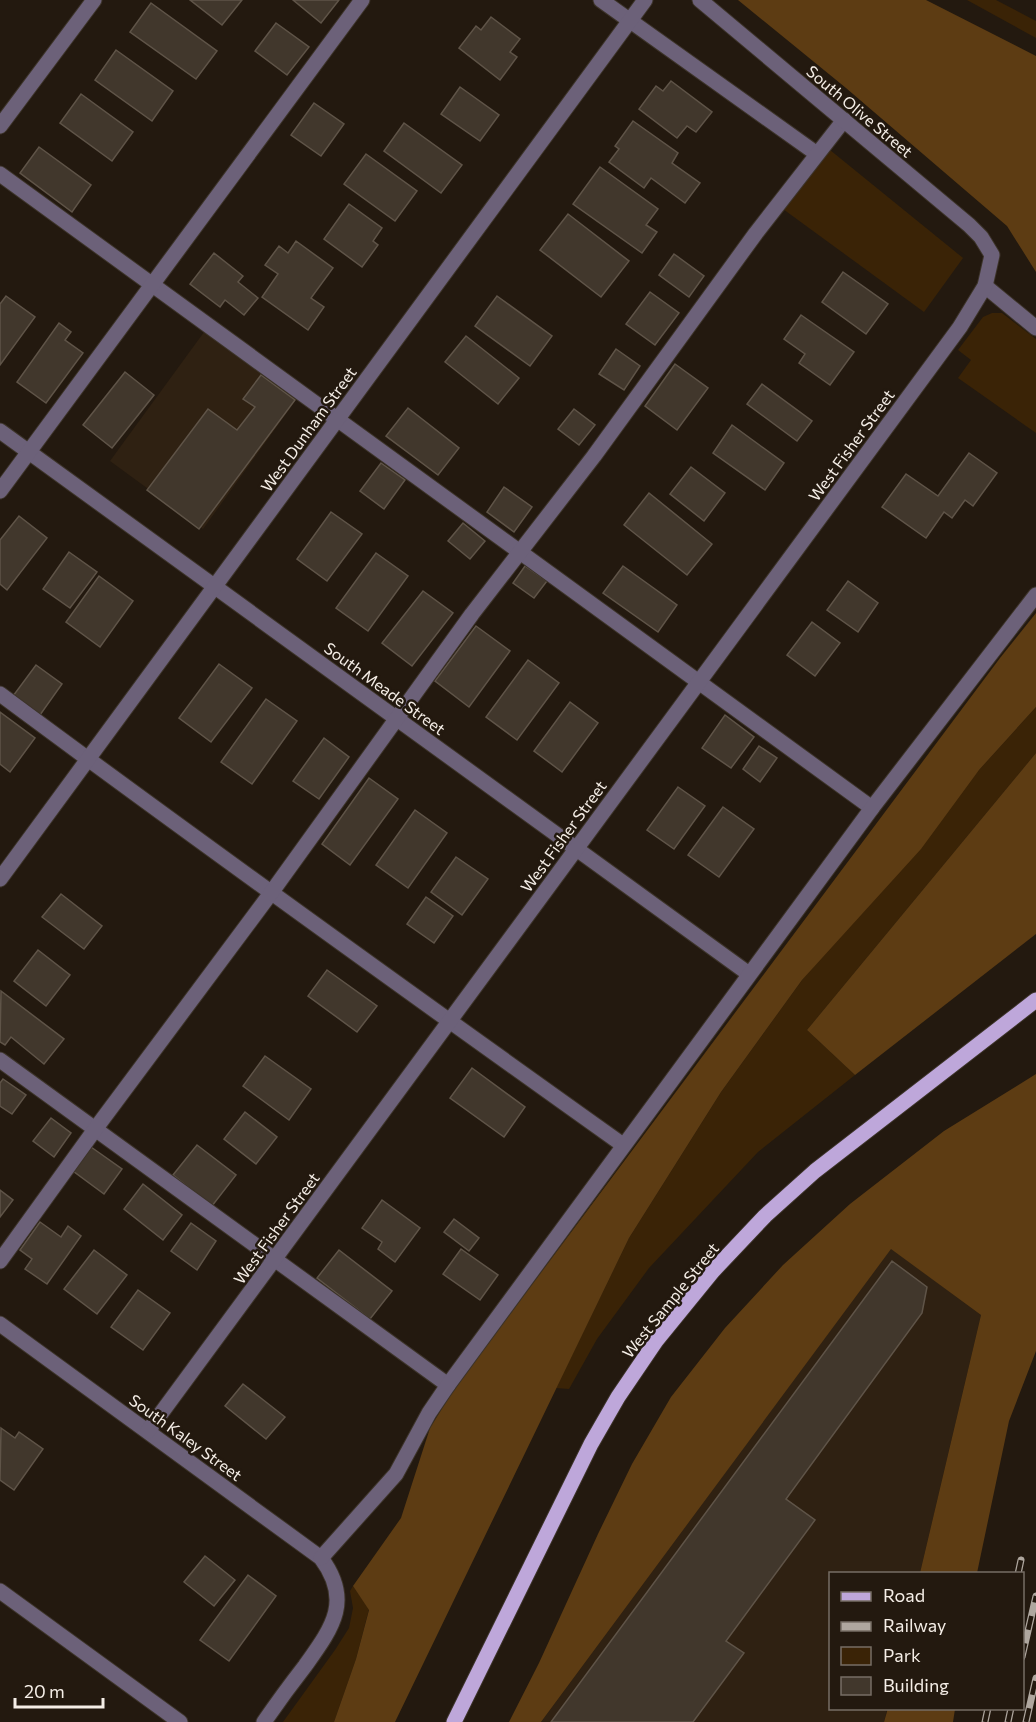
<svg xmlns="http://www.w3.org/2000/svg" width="1036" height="1722" font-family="Commissioner,sans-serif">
	<rect width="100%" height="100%" fill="#23190f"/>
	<g fill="#2f2112">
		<polygon points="207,328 299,396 203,529 110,461"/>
		<polygon points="891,1248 981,1315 920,1573 830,1574 830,1708 887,1709 884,1722 541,1722"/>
	</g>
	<g fill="#3a2306">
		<polygon points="967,0 996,0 1036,21 1036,38"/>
		<polygon points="830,150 963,258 924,312 783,209"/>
		<polygon points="992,313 1002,313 1036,339 1036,433 958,378 971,360 958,350 983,317"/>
		<polygon points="1036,707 1036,753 807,1030 855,1075 758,1152 649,1268 597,1339 569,1389 556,1388 629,1238 721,1092 802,980 979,770"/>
		<polygon points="353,1586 369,1609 356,1659 334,1722 283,1722 335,1650 349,1628 353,1608 350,1591"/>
	</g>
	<g fill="#5d3c13">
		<polygon points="738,0 926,0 1036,56 1036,272 1007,226 846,88"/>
		<polygon points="1036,613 1036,707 979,770 921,849 802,980 721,1092 629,1238 395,1722 334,1722 356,1659 369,1610 353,1586 401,1518 430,1428 454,1389 1000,658"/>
		<polygon points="1036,753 1036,934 855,1075 807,1030"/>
		<polygon points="1036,1074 1036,1351 1009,1421 977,1573 920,1573 981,1315 891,1249 541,1722 509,1722 539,1663 598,1534 632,1464 671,1397 725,1328 783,1265 850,1204 944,1131"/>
		<polygon points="888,1708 955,1708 955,1709 953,1722 884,1722"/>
	</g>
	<g fill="#41372c" stroke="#5f5448" stroke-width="1.5">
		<polygon points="190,0 242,0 222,25"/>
		<polygon points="293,0 339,0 321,23"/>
		<polygon points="151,3 217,51 196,79 130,32"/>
		<polygon points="491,17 520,39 510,52 517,57 500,80 459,48 476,26 481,30"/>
		<polygon points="276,23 309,47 287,75 255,51"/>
		<polygon points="116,50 173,91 152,121 95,80"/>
		<polygon points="671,81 712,112 696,132 687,126 677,138 639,109 656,86 663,91"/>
		<polygon points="460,87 499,115 480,141 441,114"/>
		<polygon points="81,94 133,132 112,161 60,123"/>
		<polygon points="314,103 344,124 321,156 291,135"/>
		<polygon points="633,121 678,153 672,163 700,183 685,203 651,178 644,188 609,162 619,149 615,146"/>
		<polygon points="404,123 462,165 441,193 384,151"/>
		<polygon points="39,147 91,185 72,212 20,173"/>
		<polygon points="366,154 417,191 395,221 344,184"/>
		<polygon points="600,167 658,209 646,225 657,232 642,253 573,204"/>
		<polygon points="349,204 382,228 373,241 378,245 362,267 324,239"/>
		<polygon points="568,214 629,261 601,297 540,250"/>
		<polygon points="296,241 333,268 311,298 324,307 308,330 262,297 278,274 265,265 279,246 288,253"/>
		<polygon points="214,253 243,276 238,282 258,298 244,315 225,300 220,307 190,284"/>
		<polygon points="674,254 704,276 689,297 659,275"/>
		<polygon points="843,272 888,304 866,334 822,302"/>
		<polygon points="650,292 679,313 655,345 626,324"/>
		<polygon points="6,296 35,317 0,365 0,304"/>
		<polygon points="497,296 552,336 530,366 475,326"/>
		<polygon points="801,315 854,352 830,385 799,363 805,354 784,339"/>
		<polygon points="59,323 71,332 65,340 83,353 46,403 17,382"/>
		<polygon points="466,336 519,378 498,404 445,362"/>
		<polygon points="616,349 640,366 624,390 599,374"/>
		<polygon points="675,364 708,388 677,430 645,406"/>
		<polygon points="125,372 154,395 112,448 83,425"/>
		<polygon points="261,375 295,400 199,529 147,490 208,409 237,430 255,407 243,399"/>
		<polygon points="762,384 812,421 797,441 747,404"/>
		<polygon points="408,408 459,448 438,475 386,436"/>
		<polygon points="574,409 595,425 579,445 558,429"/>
		<polygon points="732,425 784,463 765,490 713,453"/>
		<polygon points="969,453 997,473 973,506 965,500 952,518 944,512 926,538 882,507 906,474 938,496"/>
		<polygon points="381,463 405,480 384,509 360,491"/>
		<polygon points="691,467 725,493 704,521 670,494"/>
		<polygon points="504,487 532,507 514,532 487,512"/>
		<polygon points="649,493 712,544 687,575 624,525"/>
		<polygon points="331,512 362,534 327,581 297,559"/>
		<polygon points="19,516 47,538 7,590 0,584 0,540"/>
		<polygon points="463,523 485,541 470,559 448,541"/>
		<polygon points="69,552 97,572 70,608 43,589"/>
		<polygon points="376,553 408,576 368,631 336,608"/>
		<polygon points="525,566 547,581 534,598 513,583"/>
		<polygon points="623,566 677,605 658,632 603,593"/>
		<polygon points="99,576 133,601 100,647 66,622"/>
		<polygon points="848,581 878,603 858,632 827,610"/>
		<polygon points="423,591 453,613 412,666 382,643"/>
		<polygon points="812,622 840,643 815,676 787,655"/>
		<polygon points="476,626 510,651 469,707 435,681"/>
		<polygon points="528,660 559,683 517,740 486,717"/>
		<polygon points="219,664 252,688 211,742 179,718"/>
		<polygon points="36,665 62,684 40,715 13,696"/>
		<polygon points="266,699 297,721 252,784 221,762"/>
		<polygon points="570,702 598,723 562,772 534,751"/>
		<polygon points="0,712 35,738 10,772 0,764"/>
		<polygon points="725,715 754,737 731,768 702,748"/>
		<polygon points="324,738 349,757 319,799 293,781"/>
		<polygon points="759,746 777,758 760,782 743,769"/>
		<polygon points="369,778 398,799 350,865 322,844"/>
		<polygon points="678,787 705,806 674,849 647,830"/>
		<polygon points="723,807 754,829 719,877 688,855"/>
		<polygon points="415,810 447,833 408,888 376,865"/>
		<polygon points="456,857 488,879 462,915 431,892"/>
		<polygon points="61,894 102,926 84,949 42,917"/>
		<polygon points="426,897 453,916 434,943 407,924"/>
		<polygon points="38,950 70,975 46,1006 14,981"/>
		<polygon points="327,970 377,1006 357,1032 308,996"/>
		<polygon points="1,991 64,1039 44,1064 11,1037 5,1045 0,1042"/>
		<polygon points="265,1056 311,1089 289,1120 243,1086"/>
		<polygon points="472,1068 525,1107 504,1137 450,1098"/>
		<polygon points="3,1079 26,1095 12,1114 0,1106 0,1083"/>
		<polygon points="245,1112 277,1137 256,1164 224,1139"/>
		<polygon points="51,1118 71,1133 54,1157 33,1141"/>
		<polygon points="197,1145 236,1175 212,1206 173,1175"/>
		<polygon points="91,1147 122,1169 104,1194 73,1171"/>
		<polygon points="143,1184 182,1215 163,1240 124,1209"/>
		<polygon points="0,1190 13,1200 0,1217"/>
		<polygon points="382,1200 420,1228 395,1262 378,1249 382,1242 362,1228"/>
		<polygon points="454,1219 479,1238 469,1251 444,1232"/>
		<polygon points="40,1222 61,1237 68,1226 81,1236 47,1284 25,1269 32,1259 20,1250"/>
		<polygon points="191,1223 216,1241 197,1270 171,1251"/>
		<polygon points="461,1249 498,1275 480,1300 443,1274"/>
		<polygon points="94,1250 127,1275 97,1314 64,1289"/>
		<polygon points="339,1250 392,1291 370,1319 317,1278"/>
		<polygon points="892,1261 927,1287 922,1313 786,1499 815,1520 726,1641 744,1653 693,1722 551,1722"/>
		<polygon points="138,1290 170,1313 143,1350 111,1327"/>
		<polygon points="243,1384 285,1417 266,1439 225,1406"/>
		<polygon points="1,1428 15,1438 19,1432 43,1449 14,1490 0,1480"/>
		<polygon points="205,1556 235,1580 214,1606 184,1582"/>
		<polygon points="248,1575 276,1596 229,1661 200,1640"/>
	</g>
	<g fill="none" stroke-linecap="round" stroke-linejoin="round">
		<defs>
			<g id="minor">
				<polyline points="601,0 817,154"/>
				<polyline points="0,126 94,0"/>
				<polyline points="0,174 872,808"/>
				<polyline points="985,286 1036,328"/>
				<polyline points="0,431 749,974"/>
				<polyline points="0,491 362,0"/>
				<path d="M0 694C206 847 414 996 623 1145"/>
				<polyline points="0,879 645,0"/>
				<polyline points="0,1060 448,1385"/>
				<polyline points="0,1261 96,1128 271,893 472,614 594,456 756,233 844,120"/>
				<path d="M0 1324 321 1558C353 1601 332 1628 305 1666 291 1684 277 1703 264 1722"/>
				<polyline points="148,1431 960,327 985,286 992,255 981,237 969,225 700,0"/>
				<polyline points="321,1558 396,1474 429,1413 448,1385 872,808 1036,595"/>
				<polyline points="0,1591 180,1722"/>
			</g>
			<polyline id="major" points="454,1722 591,1444 618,1397 656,1341 713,1271 765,1216 815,1171 1036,1000"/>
		</defs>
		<use href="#minor" stroke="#3c3329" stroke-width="17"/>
		<use href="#major" stroke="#3c3329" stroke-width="17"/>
		<use href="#minor" stroke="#6c6179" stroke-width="15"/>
		<use href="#major" stroke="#bea7da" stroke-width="15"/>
		<defs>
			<g id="rail">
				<polyline points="1018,1574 1021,1560"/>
				<polyline points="1022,1657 1036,1596"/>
				<polyline points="985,1722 988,1708"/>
				<polyline points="1008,1722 1011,1708"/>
				<polyline points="1026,1722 1036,1678"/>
			</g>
		</defs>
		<use href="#rail" stroke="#afa79f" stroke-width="7"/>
		<use href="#rail" stroke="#23190f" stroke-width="4.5" stroke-dasharray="14" stroke-linecap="butt"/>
	</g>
	<g text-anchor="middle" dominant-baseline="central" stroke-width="5" stroke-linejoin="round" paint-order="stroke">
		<g font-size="16" fill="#f5eee7" stroke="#23190f">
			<text transform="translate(860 111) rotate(40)">South Olive Street</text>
			<text transform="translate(308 429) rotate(-54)">West Dunham Street</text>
			<text transform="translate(851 445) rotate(-54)">West Fisher Street</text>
			<text transform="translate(385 688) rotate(36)">South Meade Street</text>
			<text transform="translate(563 836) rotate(-54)">West Fisher Street</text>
			<text transform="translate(276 1228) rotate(-54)">West Fisher Street</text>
			<text transform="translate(670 1300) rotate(-51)">West Sample Street</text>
			<text transform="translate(186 1437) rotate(36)">South Kaley Street</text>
		</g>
	</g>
	<rect x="829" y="1572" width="195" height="138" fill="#23190f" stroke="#776e65" stroke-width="1.5"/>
	<rect x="841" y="1592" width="30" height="9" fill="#bea7da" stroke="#776e65" stroke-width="1.5"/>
	<text x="883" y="1602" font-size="18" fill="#f5eee7">Road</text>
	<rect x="841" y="1622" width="30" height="9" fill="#afa79f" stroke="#776e65" stroke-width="1.5"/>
	<text x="883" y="1632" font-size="18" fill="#f5eee7">Railway</text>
	<rect x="841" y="1647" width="30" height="18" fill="#3a2306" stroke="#776e65" stroke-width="1.5"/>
	<text x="883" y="1662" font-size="18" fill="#f5eee7">Park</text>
	<rect x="841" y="1677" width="30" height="18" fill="#41372c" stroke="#776e65" stroke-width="1.5"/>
	<text x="883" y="1692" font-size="18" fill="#f5eee7">Building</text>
	<path d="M15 1698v9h88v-9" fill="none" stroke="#f5eee7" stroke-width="3"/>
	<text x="24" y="1698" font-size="18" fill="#f5eee7" stroke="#23190f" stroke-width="4.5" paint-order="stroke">20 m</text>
</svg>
